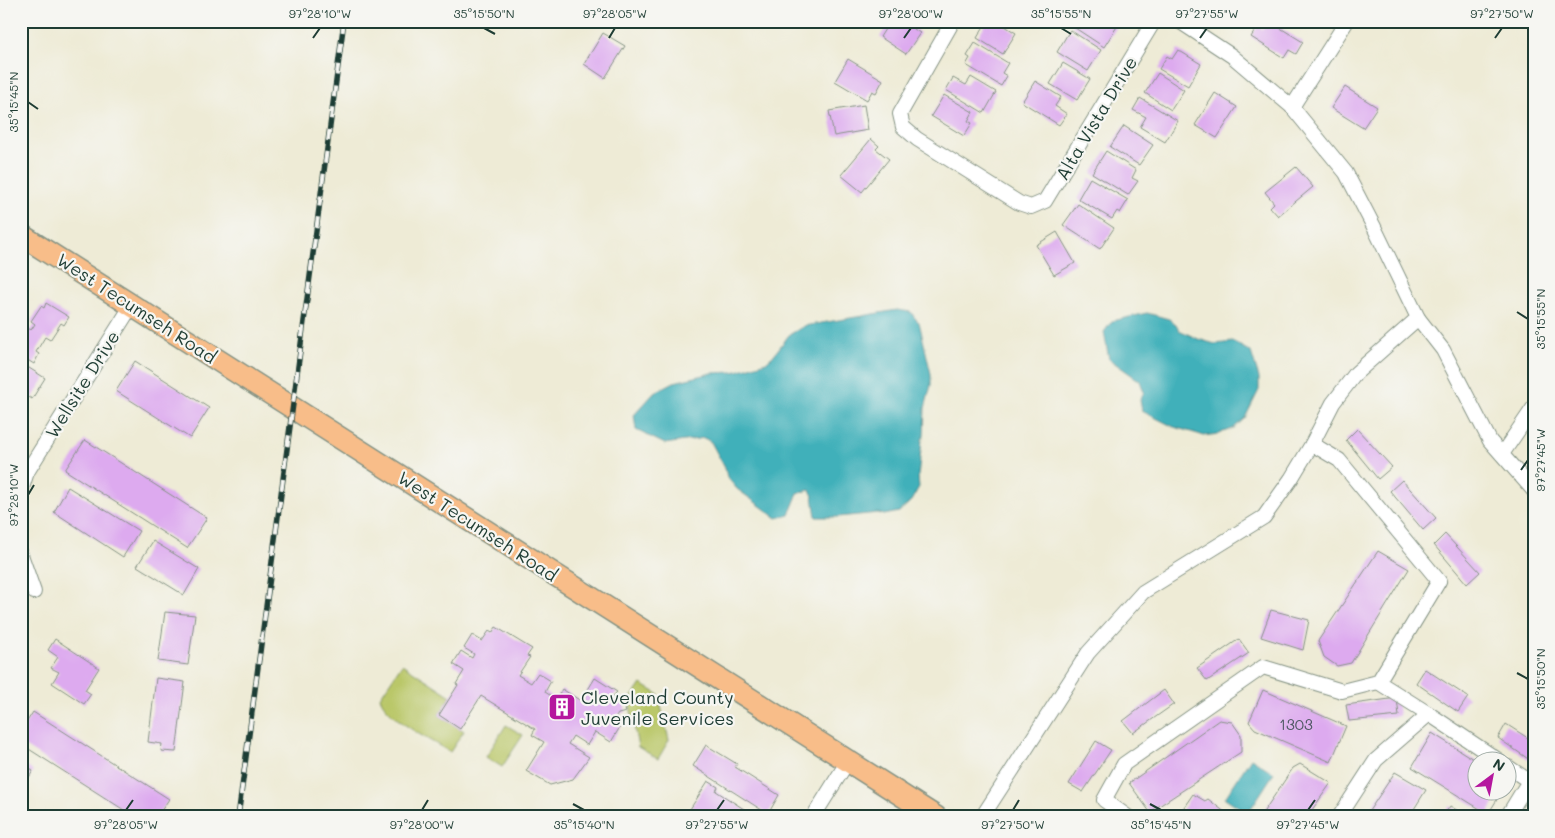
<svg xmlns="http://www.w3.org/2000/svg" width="1555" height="838" font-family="Mali,sans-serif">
	<rect width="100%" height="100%" fill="#f6f6f2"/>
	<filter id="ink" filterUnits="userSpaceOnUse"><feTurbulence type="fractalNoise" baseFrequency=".02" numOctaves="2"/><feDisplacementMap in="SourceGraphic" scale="10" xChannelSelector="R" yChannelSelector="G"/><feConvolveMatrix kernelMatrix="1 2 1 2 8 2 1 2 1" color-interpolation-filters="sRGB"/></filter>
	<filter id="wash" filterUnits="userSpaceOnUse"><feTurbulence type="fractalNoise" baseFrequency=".0096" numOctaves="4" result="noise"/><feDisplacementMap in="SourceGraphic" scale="20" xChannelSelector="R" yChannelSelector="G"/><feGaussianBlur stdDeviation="1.12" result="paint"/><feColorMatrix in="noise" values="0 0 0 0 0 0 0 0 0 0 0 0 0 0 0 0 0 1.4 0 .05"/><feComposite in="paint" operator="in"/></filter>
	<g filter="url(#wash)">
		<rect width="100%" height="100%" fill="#eeebd6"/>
		<g fill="#bac769" stroke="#6c824e">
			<path d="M402 664 451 696 439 715 464 731 450 752C430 740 387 719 380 697Z"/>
			<polygon points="641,684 658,694 669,740 658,759 638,747 629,701"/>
			<polygon points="506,725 523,735 502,767 486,757"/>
		</g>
		<g fill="#40b0ba" stroke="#307677">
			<polygon points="897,310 911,312 914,317 919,322 931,374 931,385 925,408 924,435 922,440 918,476 919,487 911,501 899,512 884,515 878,513 838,517 816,517 813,496 810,490 798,493 789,515 777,518 737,489 727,477 725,468 711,442 704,438 665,444 636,430 634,415 655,392 674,382 712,373 734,372 766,362 773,356 789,335 804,326"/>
			<polygon points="1147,313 1169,319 1176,324 1179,330 1198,339 1215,344 1233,342 1251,352 1259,378 1259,390 1245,418 1234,428 1218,434 1204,436 1198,434 1174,427 1142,411 1140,400 1144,392 1140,381 1109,359 1104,332 1112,321"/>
			<polygon points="1251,758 1274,773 1248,813 1225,798"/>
		</g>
		<g id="blocks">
			<g fill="#ddaaef">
				<polygon points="890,21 902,21 920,33 906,54 880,37"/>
				<polygon points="912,21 923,21 920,27"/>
				<polygon points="987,21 997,21 1016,33 1003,54 977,38"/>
				<polygon points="1076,21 1112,21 1118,25 1104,47 1072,26"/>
				<polygon points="1269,21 1303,42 1296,54 1289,50 1284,58 1251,37 1258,26 1263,30"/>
				<polygon points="1070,30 1101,50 1088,71 1057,52"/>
				<polygon points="603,33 625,46 605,78 584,64"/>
				<polygon points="975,43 1008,63 1002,73 1007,76 1001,86 966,65 970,58 967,56"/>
				<polygon points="1178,50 1201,64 1188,86 1159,69 1167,56 1172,59"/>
				<polygon points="848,59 883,80 876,93 872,91 867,100 835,81"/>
				<polygon points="1063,63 1090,79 1077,100 1050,84"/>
				<polygon points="1158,73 1184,90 1171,110 1145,93"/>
				<polygon points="971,77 996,92 984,113 946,90 953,78 966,85"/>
				<polygon points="1035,81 1061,97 1055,106 1067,114 1059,125 1022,102"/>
				<polygon points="1345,87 1377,107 1363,128 1331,108"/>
				<polygon points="1215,93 1237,107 1217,138 1195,125"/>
				<polygon points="944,95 973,112 968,121 972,123 964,136 931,116"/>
				<polygon points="1140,98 1178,121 1165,142 1140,127 1146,117 1133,110"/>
				<polygon points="864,105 868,130 834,136 829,111"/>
				<polygon points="1124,126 1153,145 1139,165 1110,147"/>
				<polygon points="871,139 879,146 876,149 889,159 862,192 841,175"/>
				<polygon points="1106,151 1136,170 1132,178 1138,181 1128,195 1092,173"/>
				<polygon points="1296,167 1313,187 1278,216 1270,207 1274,203 1265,192"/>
				<polygon points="1090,178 1128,200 1120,213 1117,211 1112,219 1078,199"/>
				<polygon points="1078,204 1114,228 1100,249 1063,225"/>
				<polygon points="1057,232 1075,263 1054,275 1036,245"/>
				<polygon points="46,303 69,317 64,325 61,323 50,340 45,337 36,352 39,354 34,364 21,356 21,324 31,330 35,324 31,321 41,306 44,308"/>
				<polygon points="135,361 209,408 190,438 116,391"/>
				<polygon points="21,363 45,378 32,399 29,397 21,408"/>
				<polygon points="1357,429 1392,467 1378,479 1346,440"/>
				<polygon points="85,440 207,518 187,548 65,470"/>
				<polygon points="1402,480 1436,518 1423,530 1390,491"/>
				<polygon points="68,487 139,531 123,557 54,512"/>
				<polygon points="1445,534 1480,572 1467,584 1434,545"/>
				<polygon points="153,541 199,569 184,595 137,566"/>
				<polygon points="1378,551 1409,569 1351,663 1337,666 1324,657 1318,641"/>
				<polygon points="1271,610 1309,620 1303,650 1261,637"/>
				<polygon points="165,612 195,615 188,665 158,661"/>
				<polygon points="496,627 532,649 527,656 530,657 518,675 531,683 538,673 551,681 545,692 556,699 562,689 581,701 595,678 617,692 612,697 614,699 623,697 626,712 618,714 616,717 623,722 611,742 595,732 587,745 573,736 568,744 589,757 573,779 550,785 526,771 544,742 532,735 535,729 481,696 460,729 439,715 458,685 456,684 464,671 453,664 461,651 472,658 474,654 464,648 472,635 482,641 489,631 492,633"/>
				<polygon points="55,639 99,668 85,690 91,694 84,704 52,683 59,672 51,668 58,657 48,650"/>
				<polygon points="1239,639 1249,653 1207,681 1197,668"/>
				<polygon points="1425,669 1468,697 1458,712 1416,683"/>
				<polygon points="156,678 185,682 176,752 161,751 162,744 148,742"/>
				<polygon points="1164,690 1174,704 1133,733 1123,721"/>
				<polygon points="1263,690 1346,726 1331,762 1255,729 1249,722"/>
				<polygon points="1397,698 1399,716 1349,721 1346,705"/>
				<polygon points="33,712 169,799 159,814 163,817 135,817 21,744 21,731"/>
				<polygon points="1219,720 1232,722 1241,735 1241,752 1150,812 1129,783"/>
				<polygon points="1506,724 1534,742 1534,763 1498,738"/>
				<polygon points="1432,733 1478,762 1478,790 1503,790 1488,814 1412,767"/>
				<polygon points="1096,741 1111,750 1083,792 1069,784"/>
				<polygon points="706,745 737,764 735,767 779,795 768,814 693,766"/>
				<polygon points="21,763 33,771 21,790"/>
				<polygon points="1300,764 1331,783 1307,817 1260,817 1293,768"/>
				<polygon points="1395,772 1426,790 1409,817 1365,817"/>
				<polygon points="708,781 718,787 716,791 747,811 743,817 685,817"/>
				<polygon points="1193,794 1205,801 1208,799 1231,817 1180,817 1182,810"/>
				<polygon points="1450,806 1468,817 1443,817"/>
			</g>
		</g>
	</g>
	<g filter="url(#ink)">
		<use href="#blocks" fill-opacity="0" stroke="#869485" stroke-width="1"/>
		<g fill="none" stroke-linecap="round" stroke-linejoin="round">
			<defs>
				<g id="minor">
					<polyline points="953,21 900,114 903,127 917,139 1019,203 1031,207 1045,201 1154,21"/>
					<polyline points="1292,107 1347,21"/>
					<polyline points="1418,318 1443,350 1490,441 1534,491"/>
					<polyline points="1502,454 1534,407"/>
					<polyline points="21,491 27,472 132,305"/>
					<polyline points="21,555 34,592"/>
					<polyline points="1378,682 1429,714"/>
					<polyline points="813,817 848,761"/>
					<polyline points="982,817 1088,653 1143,592 1264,517 1291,479 1312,444"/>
					<polyline points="1128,817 1104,800 1124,764 1263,667 1342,691 1378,682 1439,581 1339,460 1312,444 1333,403 1356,373 1418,318 1374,227 1346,173 1292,107 1232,56 1179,21"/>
					<polyline points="1339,817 1376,760 1429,714 1498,760"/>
					<polyline points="1507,817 1529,781 1508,767"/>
				</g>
				<polyline id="primary" points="21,235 936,817"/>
			</defs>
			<use href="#minor" stroke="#869485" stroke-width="16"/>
			<use href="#primary" stroke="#869485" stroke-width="24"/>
			<use href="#minor" stroke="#fff" stroke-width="14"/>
			<use href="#primary" stroke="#f8bd89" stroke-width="21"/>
			<defs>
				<polyline id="rail" points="238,817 344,21"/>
			</defs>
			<use href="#rail" stroke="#1f3d34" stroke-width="5.5"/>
			<use href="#rail" stroke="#f6f6f2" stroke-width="4" stroke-dasharray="11" stroke-linecap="butt"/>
		</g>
	</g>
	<path fill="none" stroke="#1f3d34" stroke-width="2" d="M484 28 495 34M1061 28 1071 34M313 38 320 28M609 38 615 28M904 38 911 28M1200 38 1207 28M1495 38 1502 28M28 102 38 109M1517 312 1528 319M1521 470 1528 460M28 495 34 485M1517 673 1528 679M573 804 584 810M1150 804 1161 810M126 810 133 800M422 810 428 800M717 810 724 800M1013 810 1019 800M1308 810 1315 800"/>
	<defs>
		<symbol id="building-square" viewBox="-11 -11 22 22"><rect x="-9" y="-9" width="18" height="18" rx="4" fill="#b5179e" stroke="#f6f6f2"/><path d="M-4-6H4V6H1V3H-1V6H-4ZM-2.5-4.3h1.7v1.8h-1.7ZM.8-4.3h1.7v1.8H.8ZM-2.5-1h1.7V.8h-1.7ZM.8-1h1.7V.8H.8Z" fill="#fff"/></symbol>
	</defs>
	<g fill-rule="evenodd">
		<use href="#building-square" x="546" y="691" width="32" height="32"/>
	</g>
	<g text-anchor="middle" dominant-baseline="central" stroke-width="4.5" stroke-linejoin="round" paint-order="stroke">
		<g font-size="15" fill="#4e5863">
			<text x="1296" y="724">1303</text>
		</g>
		<g font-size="18" fill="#1f3d34" stroke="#f6f6f2">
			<text transform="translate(1096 118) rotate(-59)">Alta Vista Drive</text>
			<text transform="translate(137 308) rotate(33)">West Tecumseh Road</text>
			<text transform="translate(82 384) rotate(-58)">Wellsite Drive</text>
			<text transform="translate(478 526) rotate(33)">West Tecumseh Road</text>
		</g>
		<g font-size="18" fill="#1f3d34" stroke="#f6f6f2" text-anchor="start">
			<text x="581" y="697">Cleveland County<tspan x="581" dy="21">Juvenile Services</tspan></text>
		</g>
	</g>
	<rect width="1555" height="838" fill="none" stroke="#f6f6f2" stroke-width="55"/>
	<g transform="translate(1492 776) rotate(32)"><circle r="24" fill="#f6f6f2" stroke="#a0aca6"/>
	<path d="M0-4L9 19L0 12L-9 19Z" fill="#b5179e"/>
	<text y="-8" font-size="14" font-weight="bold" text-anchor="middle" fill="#1f3d34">N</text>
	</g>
	<rect x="28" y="28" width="1500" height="782" fill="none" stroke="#1f3d34" stroke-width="2"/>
	<g font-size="12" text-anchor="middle" fill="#1f3d34">
		<text x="320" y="18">97°28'10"W</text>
		<text x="484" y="18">35°15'50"N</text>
		<text x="615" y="18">97°28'05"W</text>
		<text x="911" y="18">97°28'00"W</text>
		<text x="1061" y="18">35°15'55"N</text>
		<text x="1207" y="18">97°27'55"W</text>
		<text x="1502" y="18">97°27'50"W</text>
		<text transform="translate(14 102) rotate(-90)" y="4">35°15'45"N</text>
		<text transform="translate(1541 319) rotate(-90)" y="4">35°15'55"N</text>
		<text transform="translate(1541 460) rotate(-90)" y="4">97°27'45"W</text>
		<text transform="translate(14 495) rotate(-90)" y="4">97°28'10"W</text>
		<text transform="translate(1541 679) rotate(-90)" y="4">35°15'50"N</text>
		<text x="126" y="829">97°28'05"W</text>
		<text x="422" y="829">97°28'00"W</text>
		<text x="584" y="829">35°15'40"N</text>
		<text x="717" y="829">97°27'55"W</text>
		<text x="1013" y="829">97°27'50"W</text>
		<text x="1161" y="829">35°15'45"N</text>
		<text x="1308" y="829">97°27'45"W</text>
	</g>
</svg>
